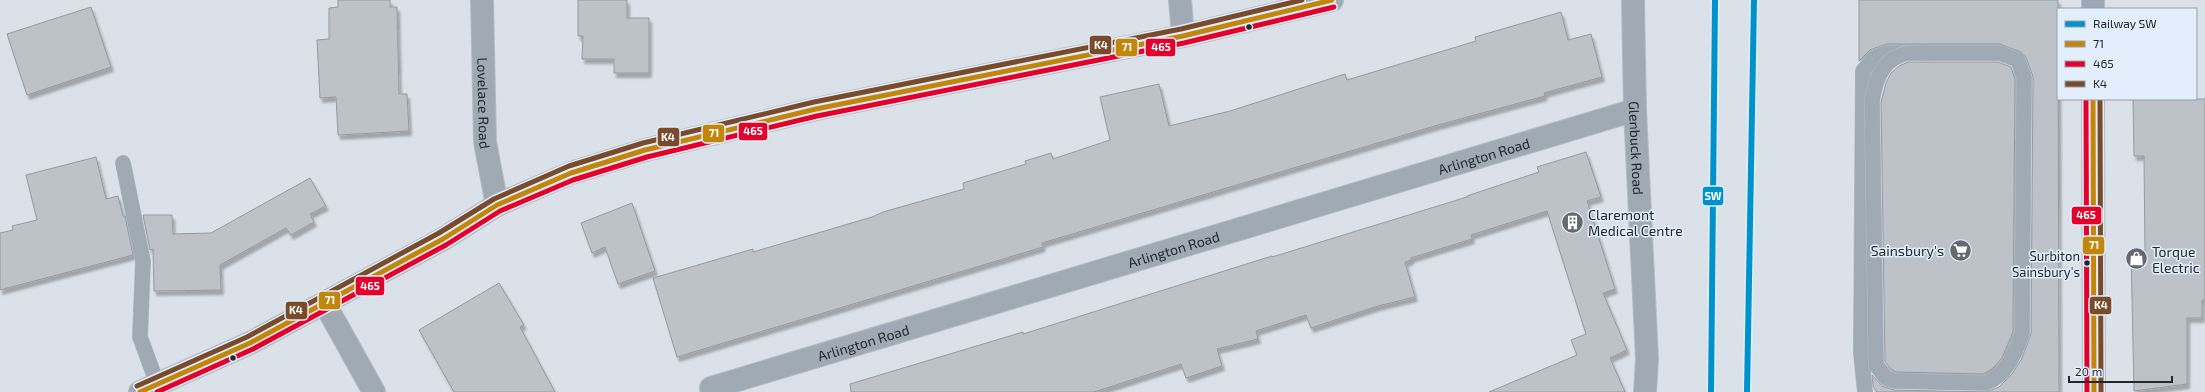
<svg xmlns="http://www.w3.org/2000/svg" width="2205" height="392" font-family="'Exo 2',sans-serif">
	<defs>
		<filter id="shadow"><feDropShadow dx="2.5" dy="4.5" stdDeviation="1" flood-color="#0004"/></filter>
	</defs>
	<rect width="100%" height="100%" fill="#dbe1e8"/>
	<g fill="#bdc2c8" stroke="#959a9f" filter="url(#shadow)">
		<polygon points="338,0 390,0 390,7 397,7 399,94 407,94 409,131 338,135 336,97 320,98 317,40 329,39 329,8 338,7"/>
		<polygon points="578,0 627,0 627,18 649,18 649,73 614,73 614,59 582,59 583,36 578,36"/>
		<polygon points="1859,0 2058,0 2059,392 1986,392 1999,387 2012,374 2021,360 2031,334 2033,77 2026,57 2021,52 2000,44 1886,44 1870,50 1859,61"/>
		<polygon points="91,7 111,67 27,95 7,34"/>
		<polygon points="1561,12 1568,40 1591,34 1602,77 1544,93 1545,96 1438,125 1042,243 1043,247 677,357 653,278 753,249 753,252 872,217 883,212 964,189 963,183 1026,164 1025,161 1051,153 1053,159 1110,140 1100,97 1159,84 1169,126 1230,111 1345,74 1347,80 1476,41 1475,37"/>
		<polygon points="1908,62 1998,62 2011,67 2015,79 2013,332 2002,358 1993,368 1984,374 1896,372 1892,370 1885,362 1881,102 1886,83 1891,73 1899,66"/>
		<polygon points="2133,99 2205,99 2205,300 2202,300 2202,318 2187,318 2187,384 2134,391 2131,252 2145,252 2144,156 2134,156"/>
		<polygon points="1586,152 1601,197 1587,201 1615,289 1603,293 1627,350 1610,358 1625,392 1489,392 1577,355 1571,340 1586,334 1547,211 1471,235 1472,239 1411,258 1411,260 1405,262 1415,297 1378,306 1311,328 1306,315 1256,331 1258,339 1217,349 1222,366 1186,378 1181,364 1094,392 851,392 850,384 1023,332 1023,334 1272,256 1272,257 1467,197 1467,196 1539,172 1537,167"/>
		<polygon points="96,157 106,199 118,196 123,216 125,216 133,255 0,290 0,233 13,230 12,226 37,220 26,175"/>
		<polygon points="310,178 326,206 310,214 314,222 291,235 286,228 220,265 221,290 154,291 153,249 150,250 143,215 172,215 173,234 211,233"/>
		<polygon points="632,203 655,271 618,284 605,247 592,253 581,223"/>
		<polygon points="499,283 524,325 520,327 555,392 454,392 419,330"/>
		<polygon points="1872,375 1882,386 1894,390 1986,392 1877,392 1873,386"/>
	</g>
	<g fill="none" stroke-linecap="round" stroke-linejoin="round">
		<defs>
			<g id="lane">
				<polyline points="123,163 143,261 140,337 158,386"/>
				<path d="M1865 392 1861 353 1863 71 1874 58 1886 53H2000L2018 60 2024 77 2022 334C2015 353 2007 375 1986 383L1894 381"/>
			</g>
			<g id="street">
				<path id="s1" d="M482 0 485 142 497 205"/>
				<polyline points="1180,0 1183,36"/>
				<path id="s2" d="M1633 0 1635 110 1647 359 1645 392"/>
				<polyline points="325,304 374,392"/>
				<path id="s3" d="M711 388 1635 110"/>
			</g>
			<g id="secondary">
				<polyline points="2093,0 2093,9"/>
				<polyline points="2093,99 2094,392"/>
			</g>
			<polyline id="primary" points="140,392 250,343 443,239 497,205 571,173 645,150 816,109 1183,36 1332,0"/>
		</defs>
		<use href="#lane" stroke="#b7bcc2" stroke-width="16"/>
		<use href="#street" stroke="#b7bcc2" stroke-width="24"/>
		<use href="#secondary" stroke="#b7bcc2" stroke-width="24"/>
		<use href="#primary" stroke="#b7bcc2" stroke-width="24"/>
		<use href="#lane" stroke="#9faab5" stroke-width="15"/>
		<use href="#street" stroke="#9faab5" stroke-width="22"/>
		<use href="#secondary" stroke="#9ba8b5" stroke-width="22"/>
		<use href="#primary" stroke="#9fabb6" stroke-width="22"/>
		<defs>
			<path id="lane-bridge" d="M1894 381 1886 378 1876 365 1872 101C1875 82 1881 62 1901 55 1907 52 1917 53 1924 53"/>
		</defs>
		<use href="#lane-bridge" stroke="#b7bcc2" stroke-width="16" stroke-linecap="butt"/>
		<use href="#lane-bridge" stroke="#9faab5" stroke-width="15"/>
		<defs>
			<g id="bus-1">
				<polyline points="2093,99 2094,392"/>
				<polyline points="140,392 250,343 443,239 497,205 571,173 645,150 816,109 1183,36 1332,0"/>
			</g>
			<g id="bus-2">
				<polyline points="2086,99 2087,392"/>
				<polyline points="157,392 253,349 446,245 500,211 573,180 647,157 817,116 1184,43 1334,7"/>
			</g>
			<g id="bus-3">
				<polyline points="2100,99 2101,392"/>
				<polyline points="137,386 247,337 439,233 494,199 569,166 643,143 814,102 1181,29 1302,0"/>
			</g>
		</defs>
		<use href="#bus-1" stroke="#e2eefc" stroke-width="8"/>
		<use href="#bus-2" stroke="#e2eefc" stroke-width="8"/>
		<use href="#bus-3" stroke="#e2eefc" stroke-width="8"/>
		<use href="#bus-1" stroke="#c2860b" stroke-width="5"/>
		<use href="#bus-2" stroke="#e4002b" stroke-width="5"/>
		<use href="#bus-3" stroke="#7a4b2a" stroke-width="5"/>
		<defs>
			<g id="rail-1">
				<polyline points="1711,392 1715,0"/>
				<polyline points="1747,392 1754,0"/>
			</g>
		</defs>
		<use href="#rail-1" stroke="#e2eefc" stroke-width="9"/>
		<use href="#rail-1" stroke="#0092cb" stroke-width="6"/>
	</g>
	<defs>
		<symbol id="building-disc" viewBox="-11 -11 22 22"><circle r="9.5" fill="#63696e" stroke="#e2eefc"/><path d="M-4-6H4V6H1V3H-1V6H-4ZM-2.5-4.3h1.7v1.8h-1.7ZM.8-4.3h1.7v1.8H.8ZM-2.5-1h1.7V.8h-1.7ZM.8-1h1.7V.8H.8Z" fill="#fff"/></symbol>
		<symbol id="supermarket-disc" viewBox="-11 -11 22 22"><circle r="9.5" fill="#63696e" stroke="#e2eefc"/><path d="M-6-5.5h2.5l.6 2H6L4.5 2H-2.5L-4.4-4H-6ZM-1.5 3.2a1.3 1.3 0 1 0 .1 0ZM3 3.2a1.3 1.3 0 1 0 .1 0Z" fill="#fff"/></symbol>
		<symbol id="shop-disc" viewBox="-11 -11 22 22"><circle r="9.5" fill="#63696e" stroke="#e2eefc"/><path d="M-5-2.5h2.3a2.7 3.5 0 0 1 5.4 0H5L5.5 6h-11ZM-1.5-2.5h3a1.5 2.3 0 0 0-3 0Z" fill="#fff"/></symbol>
	</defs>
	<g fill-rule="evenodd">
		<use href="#building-disc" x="1560" y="210" width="25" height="25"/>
		<use href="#supermarket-disc" x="1948" y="238" width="25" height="25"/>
		<use href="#shop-disc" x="2124" y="246" width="25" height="25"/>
	</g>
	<g fill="#23282d" stroke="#e2eefc" stroke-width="1.5">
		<circle cx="1249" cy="27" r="3.5"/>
		<circle cx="2087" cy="263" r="3.5"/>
		<circle cx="233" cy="358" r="3.5"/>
	</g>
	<g text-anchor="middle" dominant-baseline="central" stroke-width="3" stroke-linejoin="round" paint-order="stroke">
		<g font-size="13" fill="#23282d" stroke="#e2eefc" text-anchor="end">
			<text x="2080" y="256">Surbiton<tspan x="2080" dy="16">Sainsbury's</tspan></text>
		</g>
		<g font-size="14" fill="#23282d" stroke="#e2eefc">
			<text stroke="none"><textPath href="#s1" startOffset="103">Lovelace Road</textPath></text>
			<text stroke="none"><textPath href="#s2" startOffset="148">Glenbuck Road</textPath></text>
			<text stroke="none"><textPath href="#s3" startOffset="807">Arlington Road</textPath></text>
			<text stroke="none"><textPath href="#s3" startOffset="483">Arlington Road</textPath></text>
			<text stroke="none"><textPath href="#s3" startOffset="159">Arlington Road</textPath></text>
		</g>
		<g font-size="14" fill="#23282d" stroke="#e2eefc" text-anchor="start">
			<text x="1588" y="214">Claremont<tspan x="1588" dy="16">Medical Centre</tspan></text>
			<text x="1944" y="250" text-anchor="end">Sainsbury's</text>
			<text x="2152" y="251">Torque<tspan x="2152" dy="16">Electric</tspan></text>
		</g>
	</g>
	<g stroke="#e2eefc" stroke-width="1.5">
		<rect x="1089" y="35" width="23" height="20" rx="4" fill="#7a4b2a"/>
		<rect x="1115" y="38" width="23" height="19" rx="4" fill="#c2860b"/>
		<rect x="1145" y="38" width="31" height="19" rx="4" fill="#e4002b"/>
		<rect x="738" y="122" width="30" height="19" rx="4" fill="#e4002b"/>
		<rect x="702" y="124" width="23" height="19" rx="4" fill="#c2860b"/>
		<rect x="657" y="127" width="23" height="20" rx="4" fill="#7a4b2a"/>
		<rect x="1702" y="186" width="22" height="20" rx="4" fill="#0092cb"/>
		<rect x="2071" y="206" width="31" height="19" rx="4" fill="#e4002b"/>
		<rect x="2082" y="236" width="23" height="19" rx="4" fill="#c2860b"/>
		<rect x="355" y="276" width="30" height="20" rx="4" fill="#e4002b"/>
		<rect x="318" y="291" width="23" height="19" rx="4" fill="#c2860b"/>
		<rect x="2089" y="296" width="23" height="19" rx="4" fill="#7a4b2a"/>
		<rect x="285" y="301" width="23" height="19" rx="4" fill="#7a4b2a"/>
	</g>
	<g font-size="11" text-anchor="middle" font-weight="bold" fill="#fff">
		<text x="1101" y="49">K4</text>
		<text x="1127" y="51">71</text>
		<text x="1161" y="51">465</text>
		<text x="753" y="135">465</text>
		<text x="714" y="137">71</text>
		<text x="668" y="141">K4</text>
		<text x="1713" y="200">SW</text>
		<text x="2086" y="219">465</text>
		<text x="2094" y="249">71</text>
		<text x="370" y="290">465</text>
		<text x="330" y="304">71</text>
		<text x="2101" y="309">K4</text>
		<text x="296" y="314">K4</text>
	</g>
	<rect x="2057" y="8" width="140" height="92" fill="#e2eefc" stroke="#969fa9"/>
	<rect x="2065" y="21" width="20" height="6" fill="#0092cb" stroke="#969fa9"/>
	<text x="2093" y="28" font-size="12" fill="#23282d">Railway SW</text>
	<rect x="2065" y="41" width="20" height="6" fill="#c2860b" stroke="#969fa9"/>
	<text x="2093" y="48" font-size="12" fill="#23282d">71</text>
	<rect x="2065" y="61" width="20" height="6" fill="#e4002b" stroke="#969fa9"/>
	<text x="2093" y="68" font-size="12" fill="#23282d">465</text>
	<rect x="2065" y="81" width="20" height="6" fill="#7a4b2a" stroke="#969fa9"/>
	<text x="2093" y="88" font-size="12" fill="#23282d">K4</text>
	<path d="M2069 376v6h103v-6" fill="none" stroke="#23282d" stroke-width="2"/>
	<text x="2075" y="376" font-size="12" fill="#23282d" stroke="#e2eefc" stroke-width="3" paint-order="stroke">20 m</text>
</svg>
